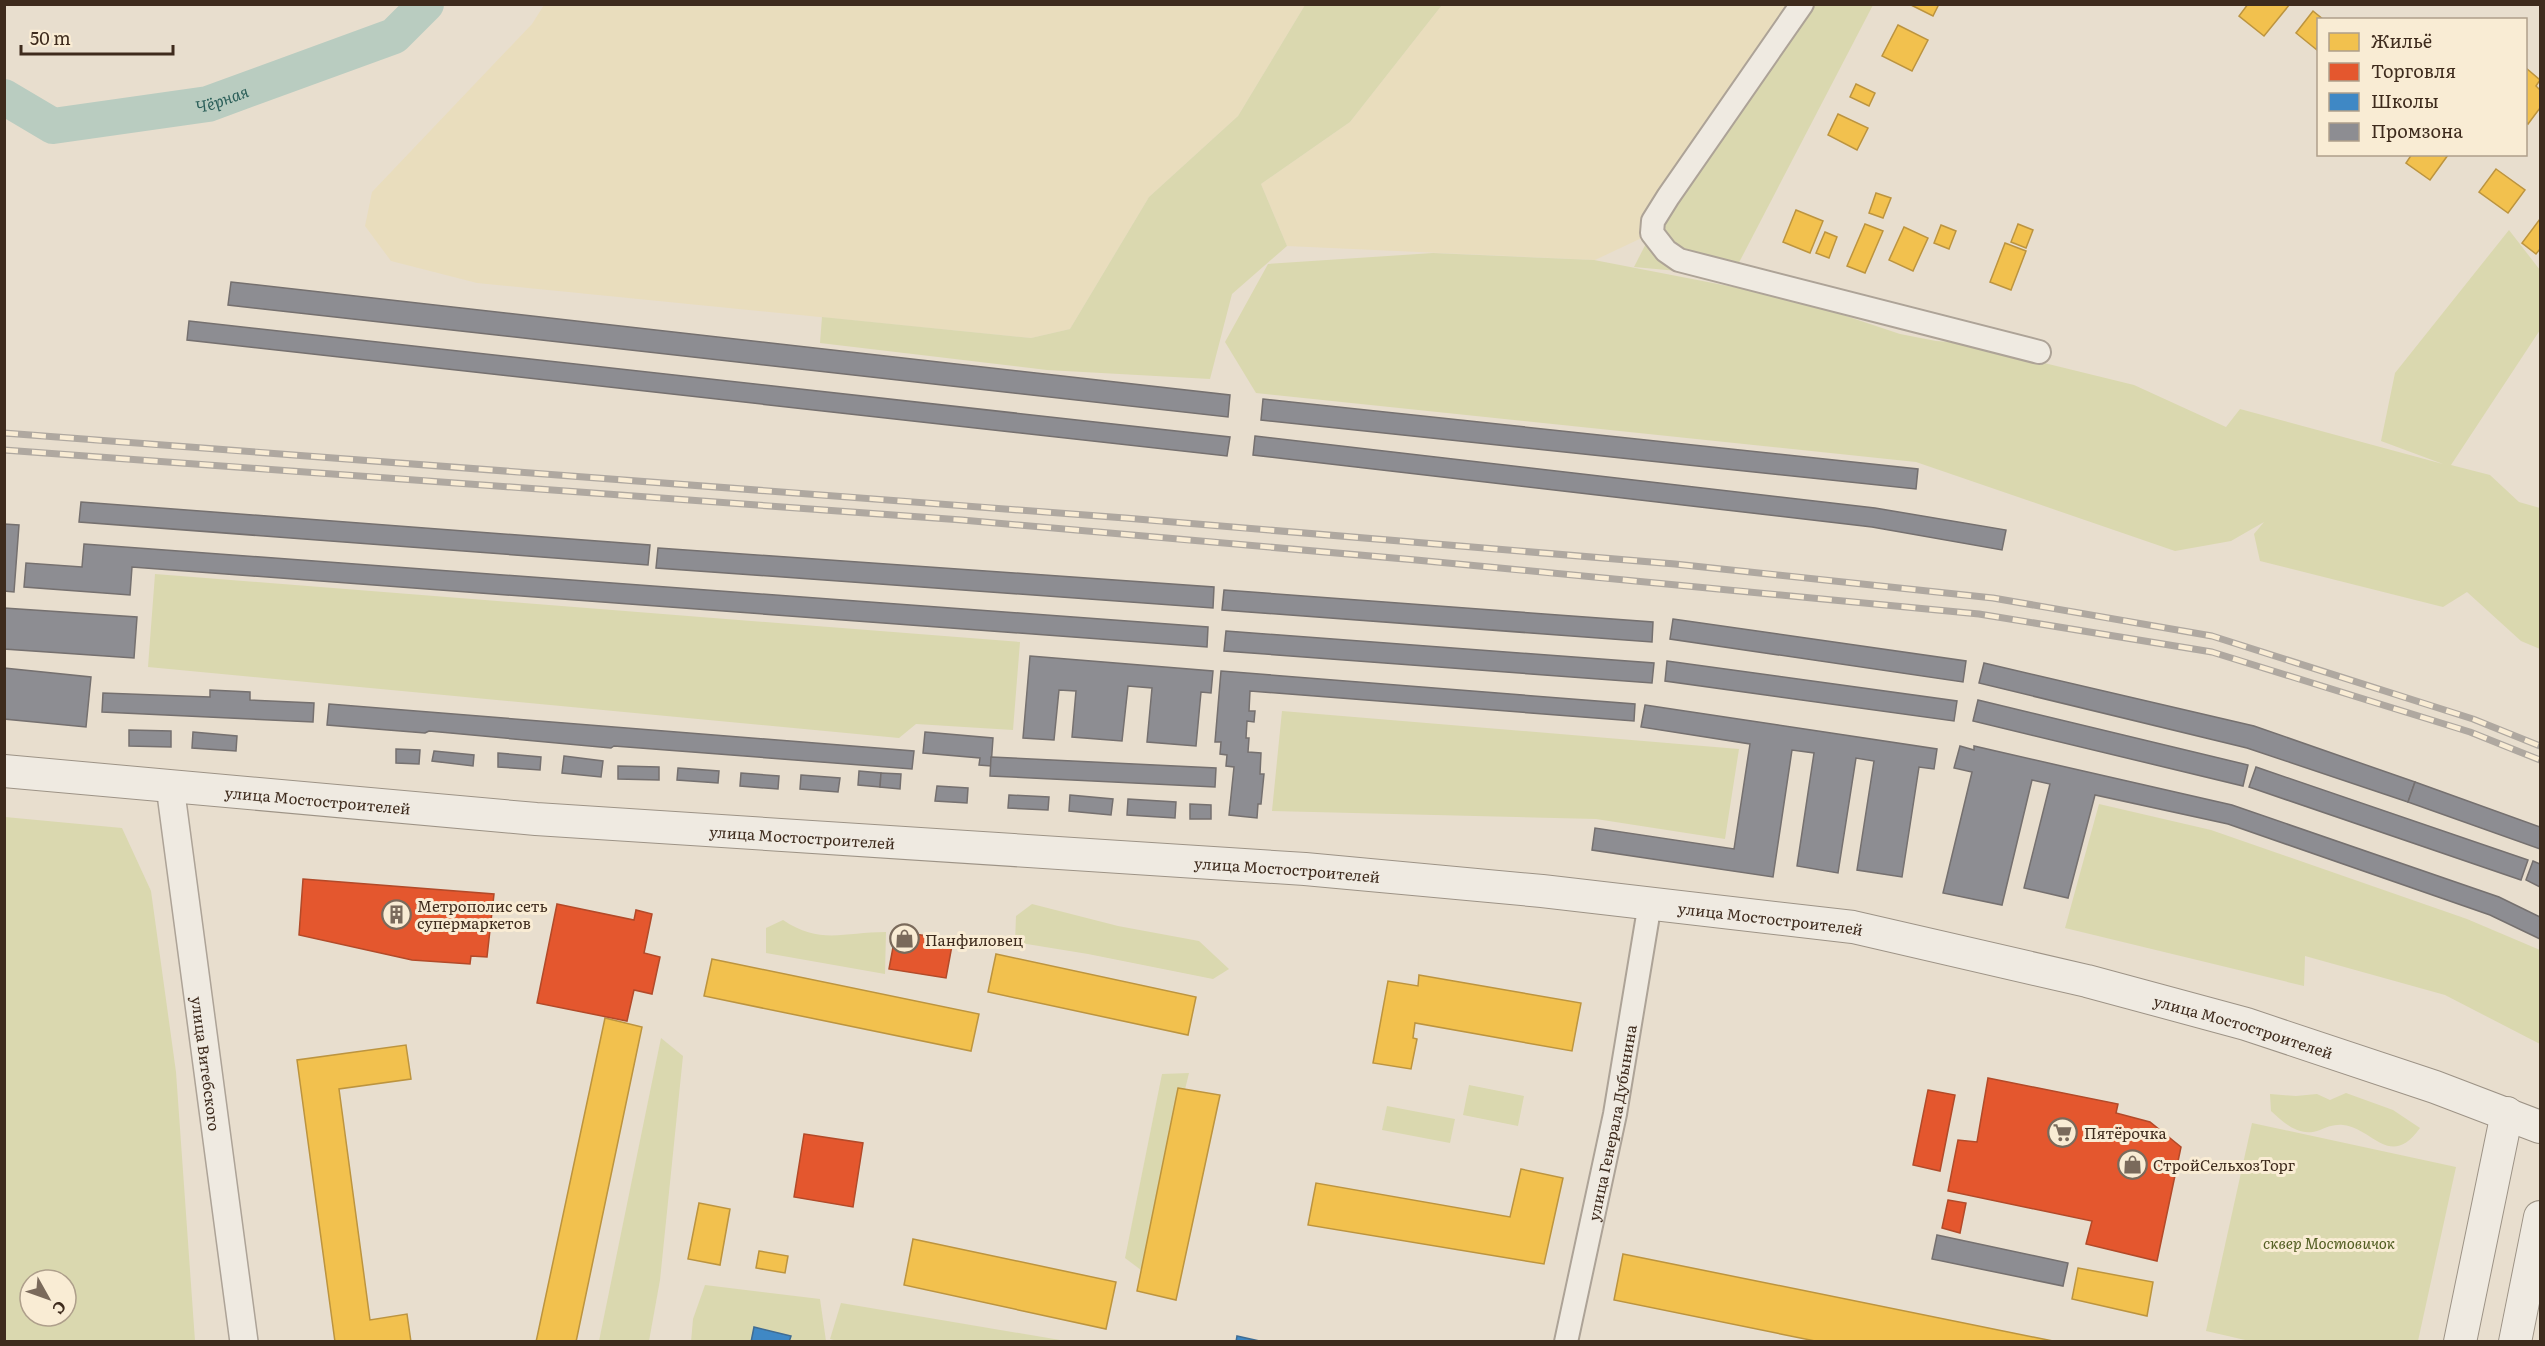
<svg xmlns="http://www.w3.org/2000/svg" width="2545" height="1346" font-family="Literata,serif">
	<rect width="100%" height="100%" fill="#e8dece"/>
	<g fill="#e9ddbd">
		<polygon points="544,5 1305,5 1238,116 1149,197 1070,329 1031,338 477,283 391,261 365,226 372,192 532,24"/>
		<polygon points="1442,5 1803,5 1648,235 1595,260 1287,246 1261,184 1350,122"/>
	</g>
	<g fill="#dad8af" fill-rule="evenodd">
		<polygon points="1305,5 1442,5 1350,122 1261,184 1287,246 1232,294 1210,379 1047,370 820,343 822,317 1031,338 1070,329 1149,197 1238,116"/>
		<polygon points="1808,5 1873,5 1732,276 1634,267 1658,220"/>
		<polygon points="2509,230 2540,270 2540,330 2451,465 2490,475 2519,502 2540,508 2540,649 2521,641 2467,592 2443,607 2260,561 2254,534 2264,522 2231,541 2175,551 1916,462 1256,393 1225,342 1268,264 1433,253 1594,260 1795,299 1900,334 1936,341 1963,343 2134,385 2226,427 2240,409 2443,464 2381,441 2395,373"/>
		<polygon points="155,574 1020,642 1013,730 916,724 899,738 148,667"/>
		<polygon points="1282,711 1739,749 1725,839 1596,819 1272,811"/>
		<polygon points="2099,804 2211,830 2467,919 2540,950 2540,1044 2445,995 2305,956 2304,986 2065,928"/>
		<path d="M5 817 122 828 151 891 176 1072 195 1341H5ZM30 1280H66V1316H30Z"/>
		<polygon points="1032,904 1118,926 1199,941 1229,969 1213,979 1088,954 1015,942 1016,916"/>
		<path d="M783 920C820 945 844 932 886 932L885 974 766 953V928Z"/>
		<polygon points="661,1038 683,1056 660,1280 649,1341 599,1341"/>
		<polygon points="1189,1073 1141,1270 1125,1258 1162,1074"/>
		<polygon points="1469,1085 1524,1096 1518,1126 1463,1115"/>
		<path d="M2346 1093 2393 1110 2420 1128C2390 1170 2373 1128 2343 1125 2335 1124 2327 1127 2320 1130 2300 1138 2285 1124 2271 1111L2270 1094 2296 1096 2317 1094 2330 1100Z"/>
		<polygon points="1387,1106 1455,1119 1450,1143 1382,1130"/>
		<polygon points="2252,1123 2456,1167 2418,1341 2254,1342 2206,1331"/>
		<polygon points="705,1285 820,1299 826,1341 691,1342 693,1319"/>
		<polygon points="841,1303 1066,1341 841,1342 830,1339"/>
	</g>
	<g fill="#f2c14e" stroke="#bc943f" stroke-width="1.5">
		<polygon points="1909,4 1939,4 1933,16"/>
		<polygon points="2248,4 2290,4 2264,36 2239,16"/>
		<polygon points="2313,11 2324,20 2318,20 2317,50 2296,33"/>
		<polygon points="1898,25 1928,40 1912,71 1882,56"/>
		<polygon points="2526,68 2540,80 2536,86 2540,90 2540,108 2528,124 2526,122"/>
		<polygon points="1856,84 1875,93 1869,106 1850,97"/>
		<polygon points="1838,114 1868,128 1857,150 1828,135"/>
		<polygon points="2412,154 2447,154 2448,155 2430,180 2406,163"/>
		<polygon points="2496,169 2525,190 2508,213 2479,192"/>
		<polygon points="1876,193 1891,198 1883,218 1869,213"/>
		<polygon points="1796,210 1823,221 1810,253 1783,242"/>
		<polygon points="2540,219 2540,249 2536,254 2522,243"/>
		<polygon points="1865,224 1883,231 1865,273 1847,266"/>
		<polygon points="2018,224 2033,230 2026,248 2011,242"/>
		<polygon points="1941,225 1956,231 1949,249 1934,243"/>
		<polygon points="1904,227 1928,238 1913,271 1889,260"/>
		<polygon points="1825,232 1837,237 1829,258 1816,253"/>
		<polygon points="2005,243 2026,251 2011,290 1990,282"/>
		<polygon points="996,954 1196,997 1188,1035 988,992"/>
		<polygon points="712,959 979,1014 971,1051 704,996"/>
		<polygon points="1419,975 1581,1003 1572,1051 1415,1023 1413,1038 1417,1039 1411,1069 1373,1063 1388,981 1418,986"/>
		<polygon points="605,1018 642,1027 576,1342 536,1342"/>
		<polygon points="406,1045 411,1079 339,1089 370,1320 407,1314 411,1342 335,1342 297,1060"/>
		<polygon points="1178,1088 1220,1095 1176,1300 1137,1291"/>
		<polygon points="1521,1169 1563,1178 1544,1264 1308,1225 1316,1183 1510,1217"/>
		<polygon points="699,1203 730,1209 720,1265 688,1259"/>
		<polygon points="913,1239 1116,1282 1106,1329 904,1285"/>
		<polygon points="759,1251 788,1256 785,1273 756,1268"/>
		<polygon points="1623,1254 2058,1342 1820,1342 1614,1300"/>
		<polygon points="2078,1268 2153,1282 2147,1316 2072,1299"/>
	</g>
	<g fill="#e4572e" stroke="#b24a29" stroke-width="1.5">
		<polygon points="303,879 494,894 487,957 471,956 470,964 412,960 299,935"/>
		<polygon points="557,904 634,920 636,910 652,914 644,953 660,957 652,994 634,990 627,1021 537,1003"/>
		<polygon points="896,931 953,940 946,978 889,969"/>
		<polygon points="1988,1078 2118,1104 2116,1113 2150,1122 2181,1147 2157,1261 2086,1244 2092,1221 1948,1191 1958,1140 1977,1142"/>
		<polygon points="1928,1090 1955,1095 1940,1171 1913,1165"/>
		<polygon points="804,1134 863,1143 853,1207 794,1197"/>
		<polygon points="1948,1200 1966,1203 1960,1233 1942,1228"/>
	</g>
	<g fill="#3f88c5" stroke="#3f6c93" stroke-width="1.5">
		<polygon points="754,1327 791,1336 789,1342 751,1342"/>
		<polygon points="1237,1336 1264,1342 1236,1342"/>
	</g>
	<g fill="#8d8d92" stroke="#75706f" stroke-width="1.5">
		<polygon points="231,282 1230,395 1228,417 228,305"/>
		<polygon points="189,321 1230,437 1227,456 187,340"/>
		<polygon points="1263,399 1918,469 1916,489 1261,420"/>
		<polygon points="1255,436 1875,508 2006,530 2002,550 1872,527 1253,455"/>
		<polygon points="81,502 650,545 648,565 79,522"/>
		<polygon points="4,524 19,525 14,592 4,591"/>
		<polygon points="84,544 1208,627 1207,647 132,567 130,595 24,587 26,563 82,567"/>
		<polygon points="658,548 1214,587 1213,608 656,568"/>
		<polygon points="1224,590 1653,622 1652,642 1222,610"/>
		<polygon points="4,608 137,617 134,658 4,649"/>
		<polygon points="1673,619 1966,661 1963,682 1670,639"/>
		<polygon points="1226,631 1654,663 1652,683 1224,651"/>
		<polygon points="1030,656 1213,671 1211,693 1201,692 1196,746 1147,742 1152,688 1128,686 1122,741 1072,737 1076,691 1059,690 1054,740 1023,738"/>
		<polygon points="1667,661 1957,701 1954,721 1665,681"/>
		<polygon points="1984,663 2254,726 2415,782 2408,802 2247,748 1979,683"/>
		<polygon points="4,668 91,677 86,727 4,719"/>
		<polygon points="1221,671 1635,704 1634,721 1250,691 1249,711 1255,711 1254,722 1247,721 1246,738 1249,738 1248,752 1261,753 1260,774 1264,774 1261,804 1258,804 1257,818 1229,815 1234,767 1226,766 1227,755 1220,754 1221,742 1215,742"/>
		<polygon points="210,690 250,692 250,700 314,703 313,722 102,712 103,693 210,697"/>
		<polygon points="1978,700 2248,765 2243,786 1973,721"/>
		<polygon points="329,704 914,751 912,769 614,746 611,748 429,731 425,733 327,725"/>
		<polygon points="1645,705 1937,749 1934,769 1919,767 1902,877 1857,870 1874,761 1856,758 1838,873 1797,866 1814,753 1792,750 1773,877 1592,850 1595,828 1734,849 1750,744 1641,727"/>
		<polygon points="129,730 171,731 171,747 129,746"/>
		<polygon points="193,732 237,736 236,751 192,748"/>
		<polygon points="925,732 993,738 991,766 979,765 980,758 923,753"/>
		<polygon points="1960,746 1974,750 1974,746 2232,805 2499,897 2540,917 2540,939 2490,915 2228,824 2095,795 2068,898 2024,888 2050,784 2032,780 2002,905 1943,893 1972,772 1954,768"/>
		<polygon points="396,749 420,750 419,764 396,763"/>
		<polygon points="434,751 474,755 473,766 432,761"/>
		<polygon points="498,753 541,757 540,770 498,767"/>
		<polygon points="564,756 603,761 601,777 562,773"/>
		<polygon points="991,757 1216,768 1215,787 990,776"/>
		<polygon points="618,766 659,767 659,780 618,779"/>
		<polygon points="2256,767 2528,860 2521,880 2249,787"/>
		<polygon points="678,768 719,771 718,783 677,780"/>
		<polygon points="859,771 881,773 880,787 858,785"/>
		<polygon points="741,773 779,776 778,789 740,786"/>
		<polygon points="881,773 901,774 900,789 880,787"/>
		<polygon points="801,775 840,778 838,792 800,789"/>
		<polygon points="2415,782 2540,827 2540,849 2408,802"/>
		<polygon points="937,786 968,788 967,803 935,801"/>
		<polygon points="1009,795 1049,797 1048,810 1008,808"/>
		<polygon points="1070,795 1113,799 1111,815 1069,811"/>
		<polygon points="1128,799 1176,802 1175,818 1127,815"/>
		<polygon points="1190,804 1211,805 1211,819 1190,819"/>
		<polygon points="2533,861 2540,864 2540,887 2526,880"/>
		<polygon points="1937,1235 2068,1263 2063,1286 1932,1259"/>
	</g>
	<g fill="none" stroke-linecap="round" stroke-linejoin="round">
		<path stroke="#b9ccc0" stroke-width="36" id="s1" d="M4 97 53 126 208 104 394 36 426 4"/>
		<defs>
			<g id="minor">
				<polyline points="1802,4 1668,197 1653,221 1652,233 1666,251 1679,260 2039,352"/>
				<path id="s2" d="M1566 1342 1615 1114 1650 903"/>
			</g>
			<g id="tertiary">
				<path id="s3" d="M170 786 244 1342"/>
			</g>
			<g id="secondary">
				<path id="s4" d="M4 771 536 819 1305 869 1542 891 1853 927 2087 981 2246 1024 2435 1087 2540 1127"/>
				<polyline points="2460,1342 2507,1113"/>
				<polyline points="2515,1342 2540,1217"/>
			</g>
		</defs>
		<use href="#minor" stroke="#ada397" stroke-width="26"/>
		<use href="#tertiary" stroke="#ada397" stroke-width="30"/>
		<use href="#secondary" stroke="#9d9386" stroke-width="34"/>
		<use href="#minor" stroke="#efeae1" stroke-width="22"/>
		<use href="#tertiary" stroke="#efeae1" stroke-width="27"/>
		<use href="#secondary" stroke="#efeae1" stroke-width="32"/>
		<defs>
			<g id="rail">
				<polyline points="4,433 1125,518 1675,564 1993,598 2212,636 2473,719 2540,746"/>
				<polyline points="4,450 962,520 1416,560 1979,614 2212,652 2470,732 2540,760"/>
			</g>
		</defs>
		<use href="#rail" stroke="#afa8a0" stroke-width="7"/>
		<use href="#rail" stroke="#f9ecd4" stroke-width="4.5" stroke-dasharray="14" stroke-linecap="butt"/>
	</g>
	<defs>
		<symbol id="building-ring" viewBox="-11 -11 22 22"><circle r="9.5" fill="#f9ecd4" stroke="#7a6a5b" stroke-width="1.5"/><path d="M-4-6H4V6H1V3H-1V6H-4ZM-2.5-4.3h1.7v1.8h-1.7ZM.8-4.3h1.7v1.8H.8ZM-2.5-1h1.7V.8h-1.7ZM.8-1h1.7V.8H.8Z" fill="#7a6a5b"/></symbol>
		<symbol id="shop-ring" viewBox="-11 -11 22 22"><circle r="9.5" fill="#f9ecd4" stroke="#7a6a5b" stroke-width="1.5"/><path d="M-5-2.5h2.3a2.7 3.5 0 0 1 5.4 0H5L5.5 6h-11ZM-1.5-2.5h3a1.5 2.3 0 0 0-3 0Z" fill="#7a6a5b"/></symbol>
		<symbol id="supermarket-ring" viewBox="-11 -11 22 22"><circle r="9.5" fill="#f9ecd4" stroke="#7a6a5b" stroke-width="1.5"/><path d="M-6-5.5h2.5l.6 2H6L4.5 2H-2.5L-4.4-4H-6ZM-1.5 3.2a1.3 1.3 0 1 0 .1 0ZM3 3.2a1.3 1.3 0 1 0 .1 0Z" fill="#7a6a5b"/></symbol>
	</defs>
	<g fill-rule="evenodd">
		<use href="#building-ring" x="380" y="898" width="33" height="33"/>
		<use href="#shop-ring" x="888" y="922" width="33" height="33"/>
		<use href="#supermarket-ring" x="2046" y="1116" width="33" height="33"/>
		<use href="#shop-ring" x="2116" y="1148" width="33" height="33"/>
	</g>
	<g text-anchor="middle" dominant-baseline="central" stroke-width="6" stroke-linejoin="round" paint-order="stroke">
		<g font-size="15" fill="#3e2b1d" stroke="#f9ecd4">
			<text stroke="none"><textPath href="#s4" startOffset="315">улица Мостостроителей</textPath></text>
			<text stroke="none"><textPath href="#s4" startOffset="801">улица Мостостроителей</textPath></text>
			<text stroke="none"><textPath href="#s4" startOffset="1287">улица Мостостроителей</textPath></text>
			<text stroke="none"><textPath href="#s4" startOffset="1773">улица Мостостроителей</textPath></text>
			<text stroke="none"><textPath href="#s4" startOffset="2259">улица Мостостроителей</textPath></text>
			<text stroke="none"><textPath href="#s3" startOffset="280">улица Витебского</textPath></text>
			<text stroke="none"><textPath href="#s2" startOffset="224">улица Генерала Дубынина</textPath></text>
		</g>
		<g font-size="15" fill="#3e2b1d" stroke="#f9ecd4" text-anchor="start">
			<text x="417" y="905">Метрополис cеть<tspan x="417" dy="17">супермаркетов</tspan></text>
			<text x="925" y="939">Панфиловец</text>
			<text x="2084" y="1132">Пятёрочка</text>
			<text x="2153" y="1164">СтройСельхозТорг</text>
		</g>
		<g font-size="15" font-style="italic" fill="#515d21" stroke="#f9ecd4">
			<text x="2329" y="1242">сквер Мостовичок</text>
		</g>
		<g font-size="16" font-style="italic" fill="#2b5f59" stroke="#f9ecd4">
			<text stroke="none"><textPath href="#s1" startOffset="228">Чёрная</textPath></text>
		</g>
	</g>
	<rect width="2545" height="1346" fill="none" stroke="#3e2b1d" stroke-width="12"/>
	<rect x="2317" y="18" width="210" height="138" fill="#f9ecd4" stroke="#ae9f8b" stroke-width="1.5"/>
	<rect x="2329" y="33" width="30" height="18" fill="#f2c14e" stroke="#ae9f8b" stroke-width="1.5"/>
	<text x="2371" y="48" font-size="18" fill="#3e2b1d">Жильё</text>
	<rect x="2329" y="63" width="30" height="18" fill="#e4572e" stroke="#ae9f8b" stroke-width="1.5"/>
	<text x="2371" y="78" font-size="18" fill="#3e2b1d">Торговля</text>
	<rect x="2329" y="93" width="30" height="18" fill="#3f88c5" stroke="#ae9f8b" stroke-width="1.5"/>
	<text x="2371" y="108" font-size="18" fill="#3e2b1d">Школы</text>
	<rect x="2329" y="123" width="30" height="18" fill="#8d8d92" stroke="#ae9f8b" stroke-width="1.5"/>
	<text x="2371" y="138" font-size="18" fill="#3e2b1d">Промзона</text>
	<g transform="translate(48 1298) rotate(130)"><circle r="28" fill="#f9ecd4" stroke="#ae9f8b" stroke-width="1.5"/>
	<path d="M0-4.5L10 22L0 15L-10 22Z" fill="#7a6a5b"/>
	<text y="-9" font-size="16" font-weight="bold" text-anchor="middle" fill="#3e2b1d">С</text>
	</g>
	<path d="M21 45v9h152v-9" fill="none" stroke="#3e2b1d" stroke-width="3"/>
	<text x="30" y="45" font-size="18" fill="#3e2b1d" stroke="#f9ecd4" stroke-width="4.5" paint-order="stroke">50 m</text>
</svg>
